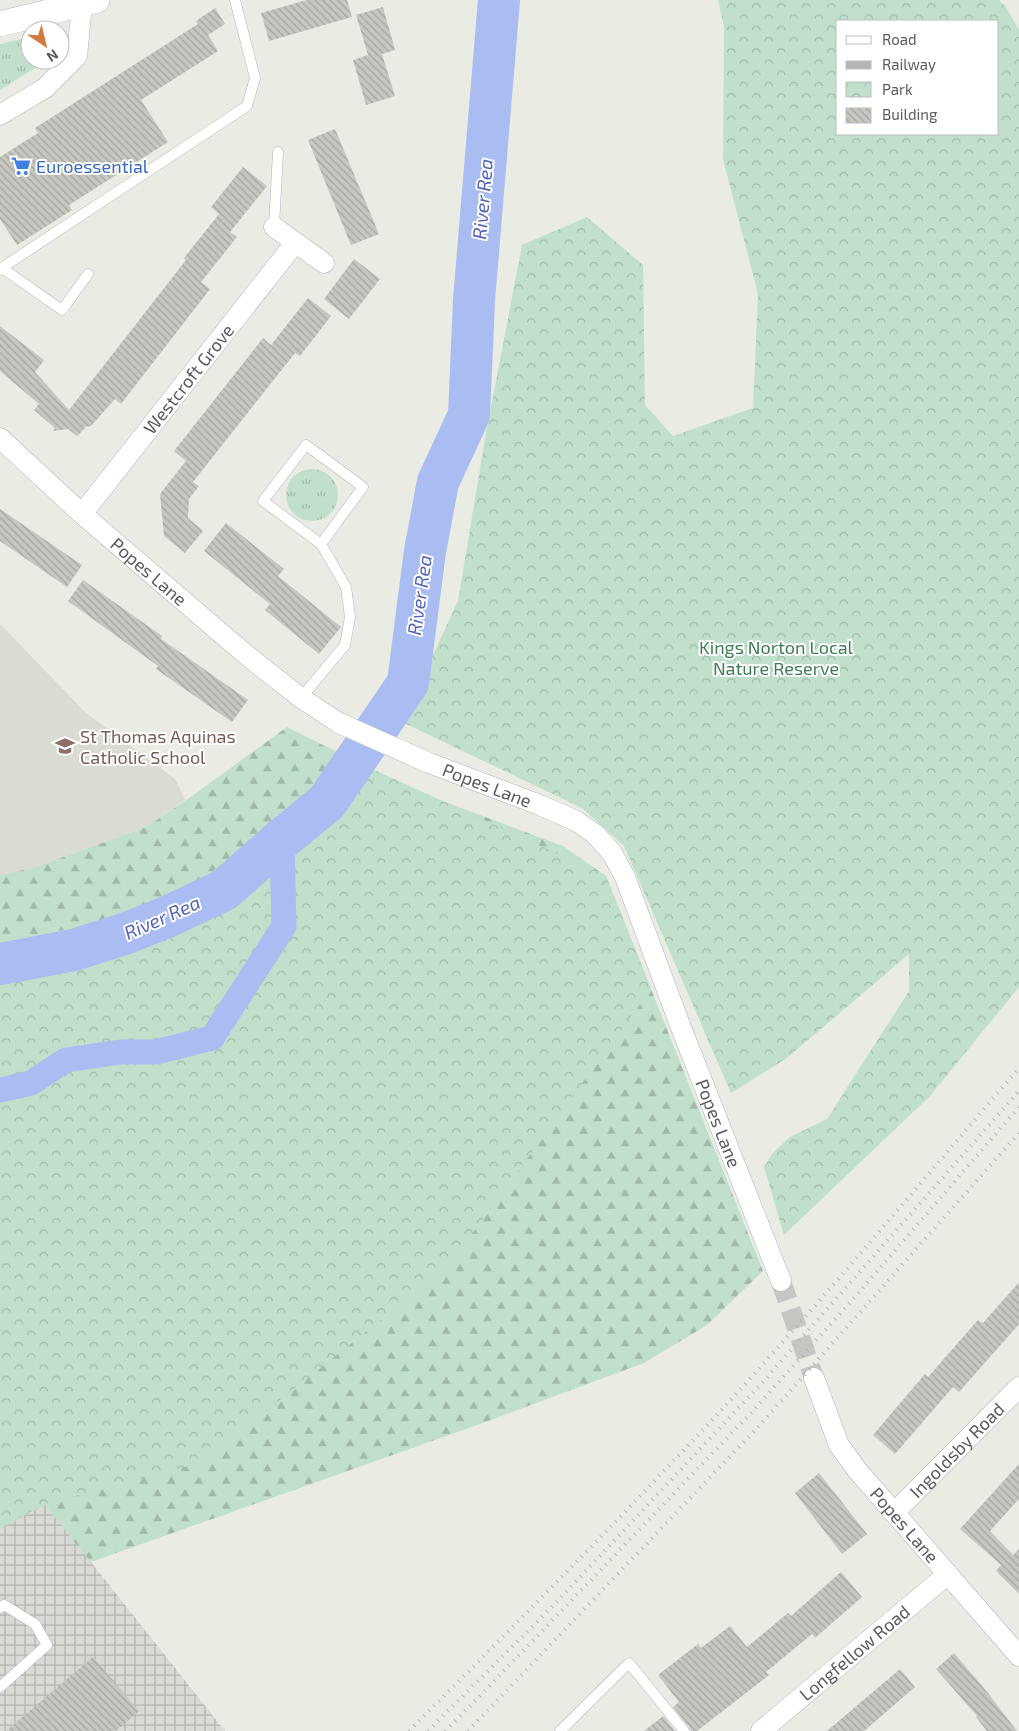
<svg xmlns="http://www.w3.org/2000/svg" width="1019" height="1731" font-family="'Exo 2',sans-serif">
	<defs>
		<pattern id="industrial-grid" width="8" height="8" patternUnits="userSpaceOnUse" patternTransform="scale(1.25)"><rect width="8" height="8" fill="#dadad4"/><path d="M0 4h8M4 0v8" fill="none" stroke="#b4b4af"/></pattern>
		<pattern id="grass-tufts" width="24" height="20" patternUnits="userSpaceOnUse" patternTransform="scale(1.25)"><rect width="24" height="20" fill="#c1e0cb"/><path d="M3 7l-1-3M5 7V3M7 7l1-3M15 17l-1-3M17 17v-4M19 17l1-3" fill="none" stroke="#a0b9a8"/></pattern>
		<pattern id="forest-firs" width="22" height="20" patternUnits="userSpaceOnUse" patternTransform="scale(1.25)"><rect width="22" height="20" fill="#c1e0cb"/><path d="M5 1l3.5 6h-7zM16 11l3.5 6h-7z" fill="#a0b9a8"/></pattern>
		<pattern id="park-crowns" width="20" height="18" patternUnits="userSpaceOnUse" patternTransform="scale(1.25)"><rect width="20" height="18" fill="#c1e0cb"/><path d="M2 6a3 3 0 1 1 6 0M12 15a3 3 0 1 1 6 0" fill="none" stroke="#a0b9a8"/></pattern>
		<pattern id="building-back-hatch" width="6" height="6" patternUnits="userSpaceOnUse" patternTransform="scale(1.25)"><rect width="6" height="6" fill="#c7c6bf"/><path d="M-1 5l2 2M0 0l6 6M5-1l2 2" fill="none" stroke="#a5a49f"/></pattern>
	</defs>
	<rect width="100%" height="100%" fill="#eaebe2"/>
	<polygon fill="url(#industrial-grid)" points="45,1504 225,1731 0,1731 0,1528"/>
	<polygon fill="#dadbd1" points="0,624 86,713 175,779 185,800 146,827 33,868 0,875"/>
	<g fill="url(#grass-tufts)">
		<polygon points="30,37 30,60 48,60 0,90 0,44"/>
		<circle cx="312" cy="495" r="26"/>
	</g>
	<polygon fill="url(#forest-firs)" points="287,727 355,761 327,802 424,794 563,846 606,876 763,1271 707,1325 644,1363 477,1425 91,1562 45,1505 0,1528 0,875 33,868 146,827 192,796"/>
	<g fill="url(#park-crowns)" fill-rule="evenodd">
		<path d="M718 0H999L1006 7 1019 30V987L930 1096 784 1235 764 1167 773 1153 790 1137 827 1119 909 991V954L787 1058 731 1093 624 846 582 808 402 722 458 601 486 433 522 245 587 217 643 265 645 405 673 436 753 408 758 294 723 159 724 26ZM838 21H998V134H838Z"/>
		<polygon points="355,761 606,876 651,989 448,1267 200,1463 45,1504 0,1528 0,945 169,905"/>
	</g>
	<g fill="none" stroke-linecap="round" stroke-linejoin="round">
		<polyline stroke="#aabdf3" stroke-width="25" points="0,1090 31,1083 66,1060 120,1052 156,1052 212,1038 284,926 282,839"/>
		<polyline stroke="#aabdf3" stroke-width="42" points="0,964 74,950 124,934 167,917 224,890 282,839 327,802 408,683 425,551 438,482 469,415 474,300 499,0"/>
	</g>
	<g fill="url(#building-back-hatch)">
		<polygon points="307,0 347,0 352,17 269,41 261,13"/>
		<polygon points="383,7 395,50 382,54 395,96 366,105 353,60 368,55 356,15"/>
		<polygon points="215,8 225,24 208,35 218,51 141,100 168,142 69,205 72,210 17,245 0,219 0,157 38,133 35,128 198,24 196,21"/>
		<polygon points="335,129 379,234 351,245 308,140"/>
		<polygon points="243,167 267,186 230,232 237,237 201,282 210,289 121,404 115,399 91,426 84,427 85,428 77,436 68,429 53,431 55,428 34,410 39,404 0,371 0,326 44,360 35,372 69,410 186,260 184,258 219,214 211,207"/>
		<polygon points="354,259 380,279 349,319 324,299"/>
		<polygon points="308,298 331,316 300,356 295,353 193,482 199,486 189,499 188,518 203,531 185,553 164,536 160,494 186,461 174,451 263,338 271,345"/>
		<polygon points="0,509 82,565 67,587 0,541"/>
		<polygon points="226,523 284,569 278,576 341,627 319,654 265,610 270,604 204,551"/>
		<polygon points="83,580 162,636 161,639 248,700 232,722 156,669 158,666 68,601"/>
		<polygon points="1019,1282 1019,1324 959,1392 953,1387 895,1454 873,1435 925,1374 928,1377 978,1320 983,1323"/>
		<polygon points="1019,1464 1019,1499 990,1531 1013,1555 1019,1549 1019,1594 996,1571 1001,1565 960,1529"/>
		<polygon points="819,1473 867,1534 842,1554 795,1493"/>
		<polygon points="841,1572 862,1597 815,1638 812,1634 766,1672 769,1675 697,1731 691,1731 689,1727 673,1707 679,1702 658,1675 698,1644 701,1648 730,1626 747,1647 788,1613 791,1616"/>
		<polygon points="954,1653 988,1693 1017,1731 987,1731 976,1717 977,1716 936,1669"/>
		<polygon points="93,1657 139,1711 116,1731 6,1731"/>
		<polygon points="900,1669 915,1687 864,1731 827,1731"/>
		<polygon points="663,1716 675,1731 644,1731"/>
	</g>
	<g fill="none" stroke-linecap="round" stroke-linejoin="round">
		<polyline stroke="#c6c7c2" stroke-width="20" stroke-dasharray="20 10" stroke-linecap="butt" points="781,1281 814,1378"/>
		<defs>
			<g id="service">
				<polyline points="274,227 278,152"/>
				<polyline points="0,269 247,106 255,78 235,0"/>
				<polyline points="0,270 2,268 62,310 88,274"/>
				<polyline points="301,698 345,645 350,617 346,587 321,544 263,501 306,445 363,487 321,544"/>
				<polyline points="0,1608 4,1605 35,1624 47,1645 0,1687"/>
				<polyline points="560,1731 629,1663 684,1731"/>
			</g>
			<g id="minor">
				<polyline points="0,115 45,88 77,56 82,4"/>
				<polyline points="274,227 324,263"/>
				<path id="s1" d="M0 438 82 514 244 653 301 698 339 723 429 763 540 805 576 821 595 834 612 853 625 877 680 1025 781 1281"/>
				<path id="s2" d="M82 514 295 243"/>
				<path id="s3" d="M814 1378 839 1445 857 1470 1019 1656"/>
				<path id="s4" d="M894 1513 1019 1387"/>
				<path id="s5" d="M761 1731 948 1574"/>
			</g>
			<polyline id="tertiary" points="0,24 97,0"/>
		</defs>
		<use href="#service" stroke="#b4b5bb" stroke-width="11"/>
		<use href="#minor" stroke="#b4b5bb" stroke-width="21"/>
		<use href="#tertiary" stroke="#b4b5bb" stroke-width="26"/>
		<use href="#service" stroke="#fff" stroke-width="10"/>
		<use href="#minor" stroke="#fff" stroke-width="20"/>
		<use href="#tertiary" stroke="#fff" stroke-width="25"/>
		<g stroke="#b4b4b5" stroke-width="4" stroke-dasharray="1 6" stroke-linecap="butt">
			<path d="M409 1731C516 1624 622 1517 725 1406 826 1296 922 1181 1019 1068"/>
			<polyline points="428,1731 549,1610 761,1384 1019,1091"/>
			<polyline points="445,1731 477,1699 751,1413 854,1298 1019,1107"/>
			<polyline points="468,1731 760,1425 1019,1133"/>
		</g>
	</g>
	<defs>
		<symbol id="supermarket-bare" viewBox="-9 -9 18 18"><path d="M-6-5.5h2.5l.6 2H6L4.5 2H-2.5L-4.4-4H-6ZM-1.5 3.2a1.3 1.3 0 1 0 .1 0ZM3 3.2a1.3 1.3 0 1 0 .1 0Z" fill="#3f7fe0" stroke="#fff" stroke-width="2.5" paint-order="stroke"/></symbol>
		<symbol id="school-bare" viewBox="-9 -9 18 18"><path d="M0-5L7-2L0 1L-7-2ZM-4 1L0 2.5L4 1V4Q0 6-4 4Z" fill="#8d6e63" stroke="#fff" stroke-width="2.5" paint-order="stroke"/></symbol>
	</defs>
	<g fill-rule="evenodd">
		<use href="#supermarket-bare" x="7" y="152" width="28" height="28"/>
		<use href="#school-bare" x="51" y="732" width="28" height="28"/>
	</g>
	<g text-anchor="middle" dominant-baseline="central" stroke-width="4" stroke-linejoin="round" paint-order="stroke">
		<g font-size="18" fill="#366cbe" stroke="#fff" text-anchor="start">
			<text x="36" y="166">Euroessential</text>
		</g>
		<g font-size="18" fill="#5a5b61" stroke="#fff">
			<text stroke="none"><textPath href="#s2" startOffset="172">Westcroft Grove</textPath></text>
			<text stroke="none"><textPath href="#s1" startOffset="200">Popes Lane</textPath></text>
			<text stroke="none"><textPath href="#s1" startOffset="604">Popes Lane</textPath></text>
			<text stroke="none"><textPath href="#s1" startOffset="1039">Popes Lane</textPath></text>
			<text stroke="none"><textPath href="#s4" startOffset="89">Ingoldsby Road</textPath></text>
			<text stroke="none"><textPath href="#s3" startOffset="175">Popes Lane</textPath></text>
			<text stroke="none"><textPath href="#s5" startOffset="122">Longfellow Road</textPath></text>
		</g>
		<g font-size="18" fill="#3e7c54" stroke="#fff">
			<text x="776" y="647">Kings Norton Local<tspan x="776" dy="21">Nature Reserve</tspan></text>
		</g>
		<g font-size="18" fill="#785e54" stroke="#fff" text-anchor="start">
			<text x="80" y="736">St Thomas Aquinas<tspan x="80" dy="21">Catholic School</tspan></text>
		</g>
		<g font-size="19" font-style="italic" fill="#5163b3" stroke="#fff">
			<text transform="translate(482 199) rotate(-85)">River Rea</text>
			<text transform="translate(419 595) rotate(-82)">River Rea</text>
			<text transform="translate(162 917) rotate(-24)">River Rea</text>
		</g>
	</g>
	<rect x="836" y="20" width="162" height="115" fill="#ffffff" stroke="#bdbdc0"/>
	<rect x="846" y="36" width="25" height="8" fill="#ffffff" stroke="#bdbdc0"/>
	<text x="882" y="45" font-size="15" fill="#5a5b61">Road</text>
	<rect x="846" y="61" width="25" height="8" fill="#b4b4b5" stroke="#bdbdc0"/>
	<text x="882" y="70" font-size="15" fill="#5a5b61">Railway</text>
	<rect x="846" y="82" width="25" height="15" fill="url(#park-crowns)" stroke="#bdbdc0"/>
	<text x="882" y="95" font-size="15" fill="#5a5b61">Park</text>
	<rect x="846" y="108" width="25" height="15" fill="url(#building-back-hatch)" stroke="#bdbdc0"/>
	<text x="882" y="120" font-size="15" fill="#5a5b61">Building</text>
	<g transform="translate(45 45) rotate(145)"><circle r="24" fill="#ffffff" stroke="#bdbdc0"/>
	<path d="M0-4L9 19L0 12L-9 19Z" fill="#d27841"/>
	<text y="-8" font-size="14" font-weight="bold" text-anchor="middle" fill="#5a5b61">N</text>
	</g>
</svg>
